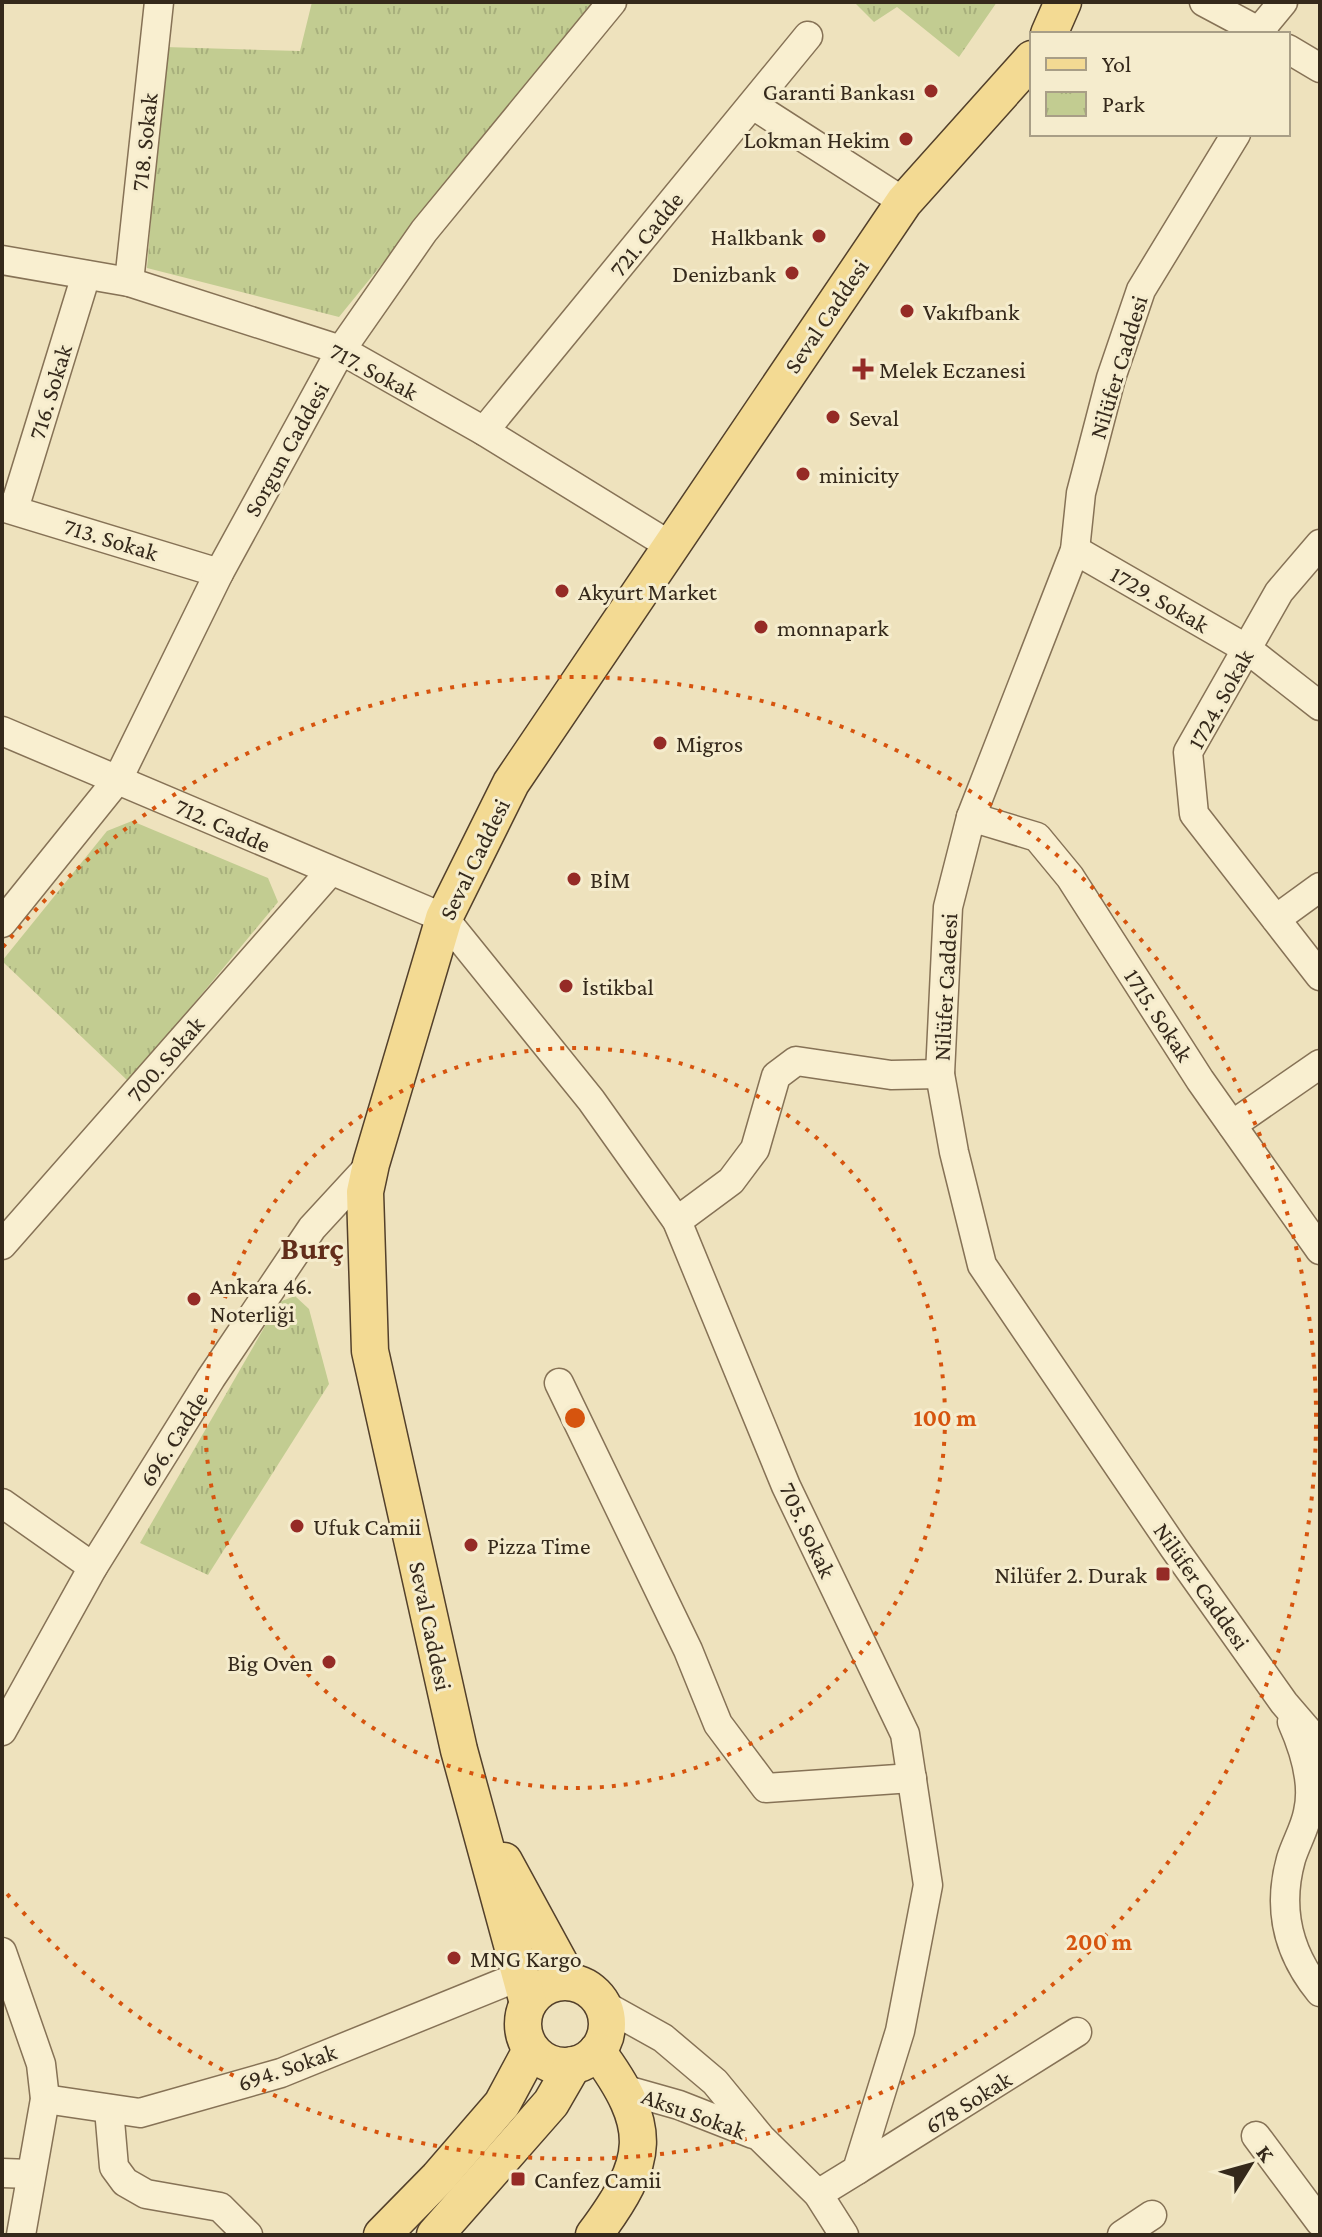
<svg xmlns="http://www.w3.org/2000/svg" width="1322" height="2237" font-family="'Crimson Pro',serif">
	<defs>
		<pattern id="park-tufts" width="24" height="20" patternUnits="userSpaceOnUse" patternTransform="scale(2)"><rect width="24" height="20" fill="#c2cc91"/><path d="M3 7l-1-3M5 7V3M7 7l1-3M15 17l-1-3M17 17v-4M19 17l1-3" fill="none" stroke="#a7af7c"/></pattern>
	</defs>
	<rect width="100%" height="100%" fill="#eee2bd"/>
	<g fill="url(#park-tufts)">
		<polygon points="312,2 595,2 339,317 147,268 165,47 300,51"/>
		<polygon points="854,2 997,2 959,57 897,7 874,22"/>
		<polygon points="132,821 268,878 278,902 129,1082 2,961 107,831"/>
		<polygon points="295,1296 309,1309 329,1384 208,1575 140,1543 279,1302"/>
	</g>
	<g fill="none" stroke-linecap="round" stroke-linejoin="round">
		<defs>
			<g id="minor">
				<polyline points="1204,2 1264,34"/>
				<polyline points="1259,31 1283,2"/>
				<polyline points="1288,49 1320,68"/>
				<polyline points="753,105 904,202"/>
				<polyline points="1236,134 1141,290 1111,378 1081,493 1075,550 971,817 948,907 940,1074 954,1152 982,1265 1174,1548 1284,1703 1320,1745"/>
				<polyline points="2,260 129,282 341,350 484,431 669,545"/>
				<polyline points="129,282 159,2"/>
				<polyline points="484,431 808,36"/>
				<polyline points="2,507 219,573"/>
				<polyline points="14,509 86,275"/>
				<polyline points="1320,544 1279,592 1188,752 1194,814 1320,976"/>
				<polyline points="1075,550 1247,649 1320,706"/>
				<polyline points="2,731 444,918 591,1100 677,1221 786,1486 905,1734 928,1885 900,2031 857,2170 818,2194"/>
				<polyline points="971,817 1037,837 1070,877 1200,1080 1320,1250"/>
				<polyline points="1276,919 1320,887"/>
				<polyline points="2,923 118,779 219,573 341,350 424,231 612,2"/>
				<polyline points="1232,1125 1320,1064"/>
				<polyline points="677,1221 731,1181 755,1149 776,1076 796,1061 891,1075 940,1074"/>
				<polyline points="2,1245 329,873"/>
				<polyline points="559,1383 688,1650 718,1724 766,1788 912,1778"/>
				<polyline points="2,1503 93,1567"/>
				<path d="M1292 1722C1304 1749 1315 1782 1308 1812 1305 1828 1296 1843 1291 1859 1277 1909 1288 1953 1320 1992"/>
				<polyline points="2,1731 93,1567 211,1378 312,1228 371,1164"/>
				<polyline points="2,1952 41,2064 45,2099 21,2235"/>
				<polyline points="602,2004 663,2038 715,2082 761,2138 818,2194 844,2235"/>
				<polyline points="626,2090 679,2105 753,2134"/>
				<polyline points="45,2099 140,2113 281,2073 520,1976"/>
				<polyline points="109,2109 114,2167 125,2182 146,2194 220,2207 248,2235"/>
				<polyline points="1256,2136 1320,2222"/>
				<polyline points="857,2170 1077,2032"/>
				<polyline points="2,2173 31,2174"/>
				<polyline points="1122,2235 1152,2215"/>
			</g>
			<g id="major">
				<polyline points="1049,34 1063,2"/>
				<polyline points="504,1861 570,1982"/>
				<circle cx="565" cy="2024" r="42"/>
				<polyline points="528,2003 459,1750 370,1351 365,1192 371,1164 444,918 511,783 904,202 1032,59"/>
				<polyline points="382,2235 438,2178 502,2104 531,2050"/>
				<polyline points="435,2235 551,2103 573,2065"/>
				<path d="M594 2235C650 2160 654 2128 597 2051"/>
			</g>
		</defs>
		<use href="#minor" stroke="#867256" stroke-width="31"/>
		<use href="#major" stroke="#53402b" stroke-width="39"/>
		<use href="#minor" stroke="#f9efd0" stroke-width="28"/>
		<use href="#major" stroke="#f3da93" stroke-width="36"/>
	</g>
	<g fill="none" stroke="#d6540e" stroke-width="4" stroke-dasharray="4 8">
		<circle cx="575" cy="1418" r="370"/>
		<path d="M3 947A741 741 0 1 1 3 1889"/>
	</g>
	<g fill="#952b26" stroke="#f5eccd" stroke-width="3">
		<circle cx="931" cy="91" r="8"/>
		<circle cx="906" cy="139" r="8"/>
		<circle cx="819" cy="236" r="8"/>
		<circle cx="792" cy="273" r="8"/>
		<circle cx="907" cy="311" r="8"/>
		<path d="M859 357h8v8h8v8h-8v8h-8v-8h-8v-8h8z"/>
		<circle cx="833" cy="417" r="8"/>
		<circle cx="803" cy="474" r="8"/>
		<circle cx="562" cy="591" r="8"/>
		<circle cx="761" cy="627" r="8"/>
		<circle cx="660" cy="743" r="8"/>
		<circle cx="574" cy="879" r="8"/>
		<circle cx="566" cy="986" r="8"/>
		<circle cx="194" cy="1299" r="8"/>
		<circle cx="297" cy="1526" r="8"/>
		<circle cx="471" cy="1545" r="8"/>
		<rect x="1155" y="1566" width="16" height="16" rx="4"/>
		<circle cx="329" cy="1662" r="8"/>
		<circle cx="454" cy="1958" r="8"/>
		<rect x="510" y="2171" width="16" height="16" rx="4"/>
	</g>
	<g text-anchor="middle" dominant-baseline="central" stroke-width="6" stroke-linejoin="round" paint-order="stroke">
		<g font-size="24" fill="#35291b" stroke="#f5eccd" text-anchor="start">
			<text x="915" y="91" text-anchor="end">Garanti Bankası</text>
			<text x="890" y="139" text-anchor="end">Lokman Hekim</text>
			<text x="803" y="236" text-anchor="end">Halkbank</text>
			<text x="776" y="273" text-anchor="end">Denizbank</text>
			<text x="923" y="311">Vakıfbank</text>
			<text x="879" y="369">Melek Eczanesi</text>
			<text x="849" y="417">Seval</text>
			<text x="819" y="474">minicity</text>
			<text x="578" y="591">Akyurt Market</text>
			<text x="777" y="627">monnapark</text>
			<text x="676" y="743">Migros</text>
			<text x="590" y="879">BİM</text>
			<text x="582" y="986">İstikbal</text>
			<text x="210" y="1285">Ankara 46.<tspan x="210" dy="28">Noterliği</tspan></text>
			<text x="313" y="1526">Ufuk Camii</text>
			<text x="487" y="1545">Pizza Time</text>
			<text x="1147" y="1574" text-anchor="end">Nilüfer 2. Durak</text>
			<text x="313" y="1662" text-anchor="end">Big Oven</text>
			<text x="470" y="1958">MNG Kargo</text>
			<text x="534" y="2179">Canfez Camii</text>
		</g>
		<g font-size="24" fill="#35291b" stroke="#f5eccd">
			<text transform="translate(144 142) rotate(-84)">718. Sokak</text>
			<text transform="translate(646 234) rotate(-51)">721. Cadde</text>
			<text transform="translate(826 316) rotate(-56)">Seval Caddesi</text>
			<text transform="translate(1118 367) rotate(-73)">Nilüfer Caddesi</text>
			<text transform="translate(374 371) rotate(28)">717. Sokak</text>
			<text transform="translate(50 392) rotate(-73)">716. Sokak</text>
			<text transform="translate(286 449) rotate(-61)">Sorgun Caddesi</text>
			<text transform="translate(111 539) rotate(17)">713. Sokak</text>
			<text transform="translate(1160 599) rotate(30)">1729. Sokak</text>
			<text transform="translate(1220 699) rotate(-61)">1724. Sokak</text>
			<text transform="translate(223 825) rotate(24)">712. Cadde</text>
			<text transform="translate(474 859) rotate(-64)">Seval Caddesi</text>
			<text transform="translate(945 987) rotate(-87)">Nilüfer Caddesi</text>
			<text transform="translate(1159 1015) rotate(57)">1715. Sokak</text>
			<text transform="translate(165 1059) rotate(-49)">700. Sokak</text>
			<text transform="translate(173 1439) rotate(-58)">696. Cadde</text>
			<text transform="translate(808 1530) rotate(65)">705. Sokak</text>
			<text transform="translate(1202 1586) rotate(55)">Nilüfer Caddesi</text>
			<text transform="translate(431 1626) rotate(78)">Seval Caddesi</text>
			<text transform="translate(287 2067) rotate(-19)">694. Sokak</text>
			<text transform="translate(968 2102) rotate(-32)">678 Sokak</text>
			<text transform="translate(694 2113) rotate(20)">Aksu Sokak</text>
		</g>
		<g font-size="32" font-weight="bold" fill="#622d1a" stroke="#f5eccd">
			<text x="312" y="1248">Burç</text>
		</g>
	</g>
	<circle cx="575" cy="1418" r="12" fill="#d6540e" stroke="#f5eccd" stroke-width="4"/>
	<g font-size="24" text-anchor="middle" font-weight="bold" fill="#d6540e" stroke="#f5eccd" stroke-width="6" stroke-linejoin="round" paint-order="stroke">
		<text x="945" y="1426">100 m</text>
		<text x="1099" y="1950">200 m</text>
	</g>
	<rect width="1322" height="2237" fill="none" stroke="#35291b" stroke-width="8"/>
	<rect x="1030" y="32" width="260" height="104" fill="#f5eccd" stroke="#a89e86" stroke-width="2"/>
	<rect x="1046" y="58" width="40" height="12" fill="#f3da93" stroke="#a89e86" stroke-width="2"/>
	<text x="1102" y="72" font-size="24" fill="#35291b">Yol</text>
	<rect x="1046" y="92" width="40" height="24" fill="url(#park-tufts)" stroke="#a89e86" stroke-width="2"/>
	<text x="1102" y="112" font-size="24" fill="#35291b">Park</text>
	<g transform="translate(1250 2165) rotate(53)" stroke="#f5eccd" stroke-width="6" paint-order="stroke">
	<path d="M0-6L14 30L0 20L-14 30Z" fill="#35291b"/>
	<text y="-12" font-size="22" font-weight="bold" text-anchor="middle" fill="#35291b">K</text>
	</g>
</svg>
